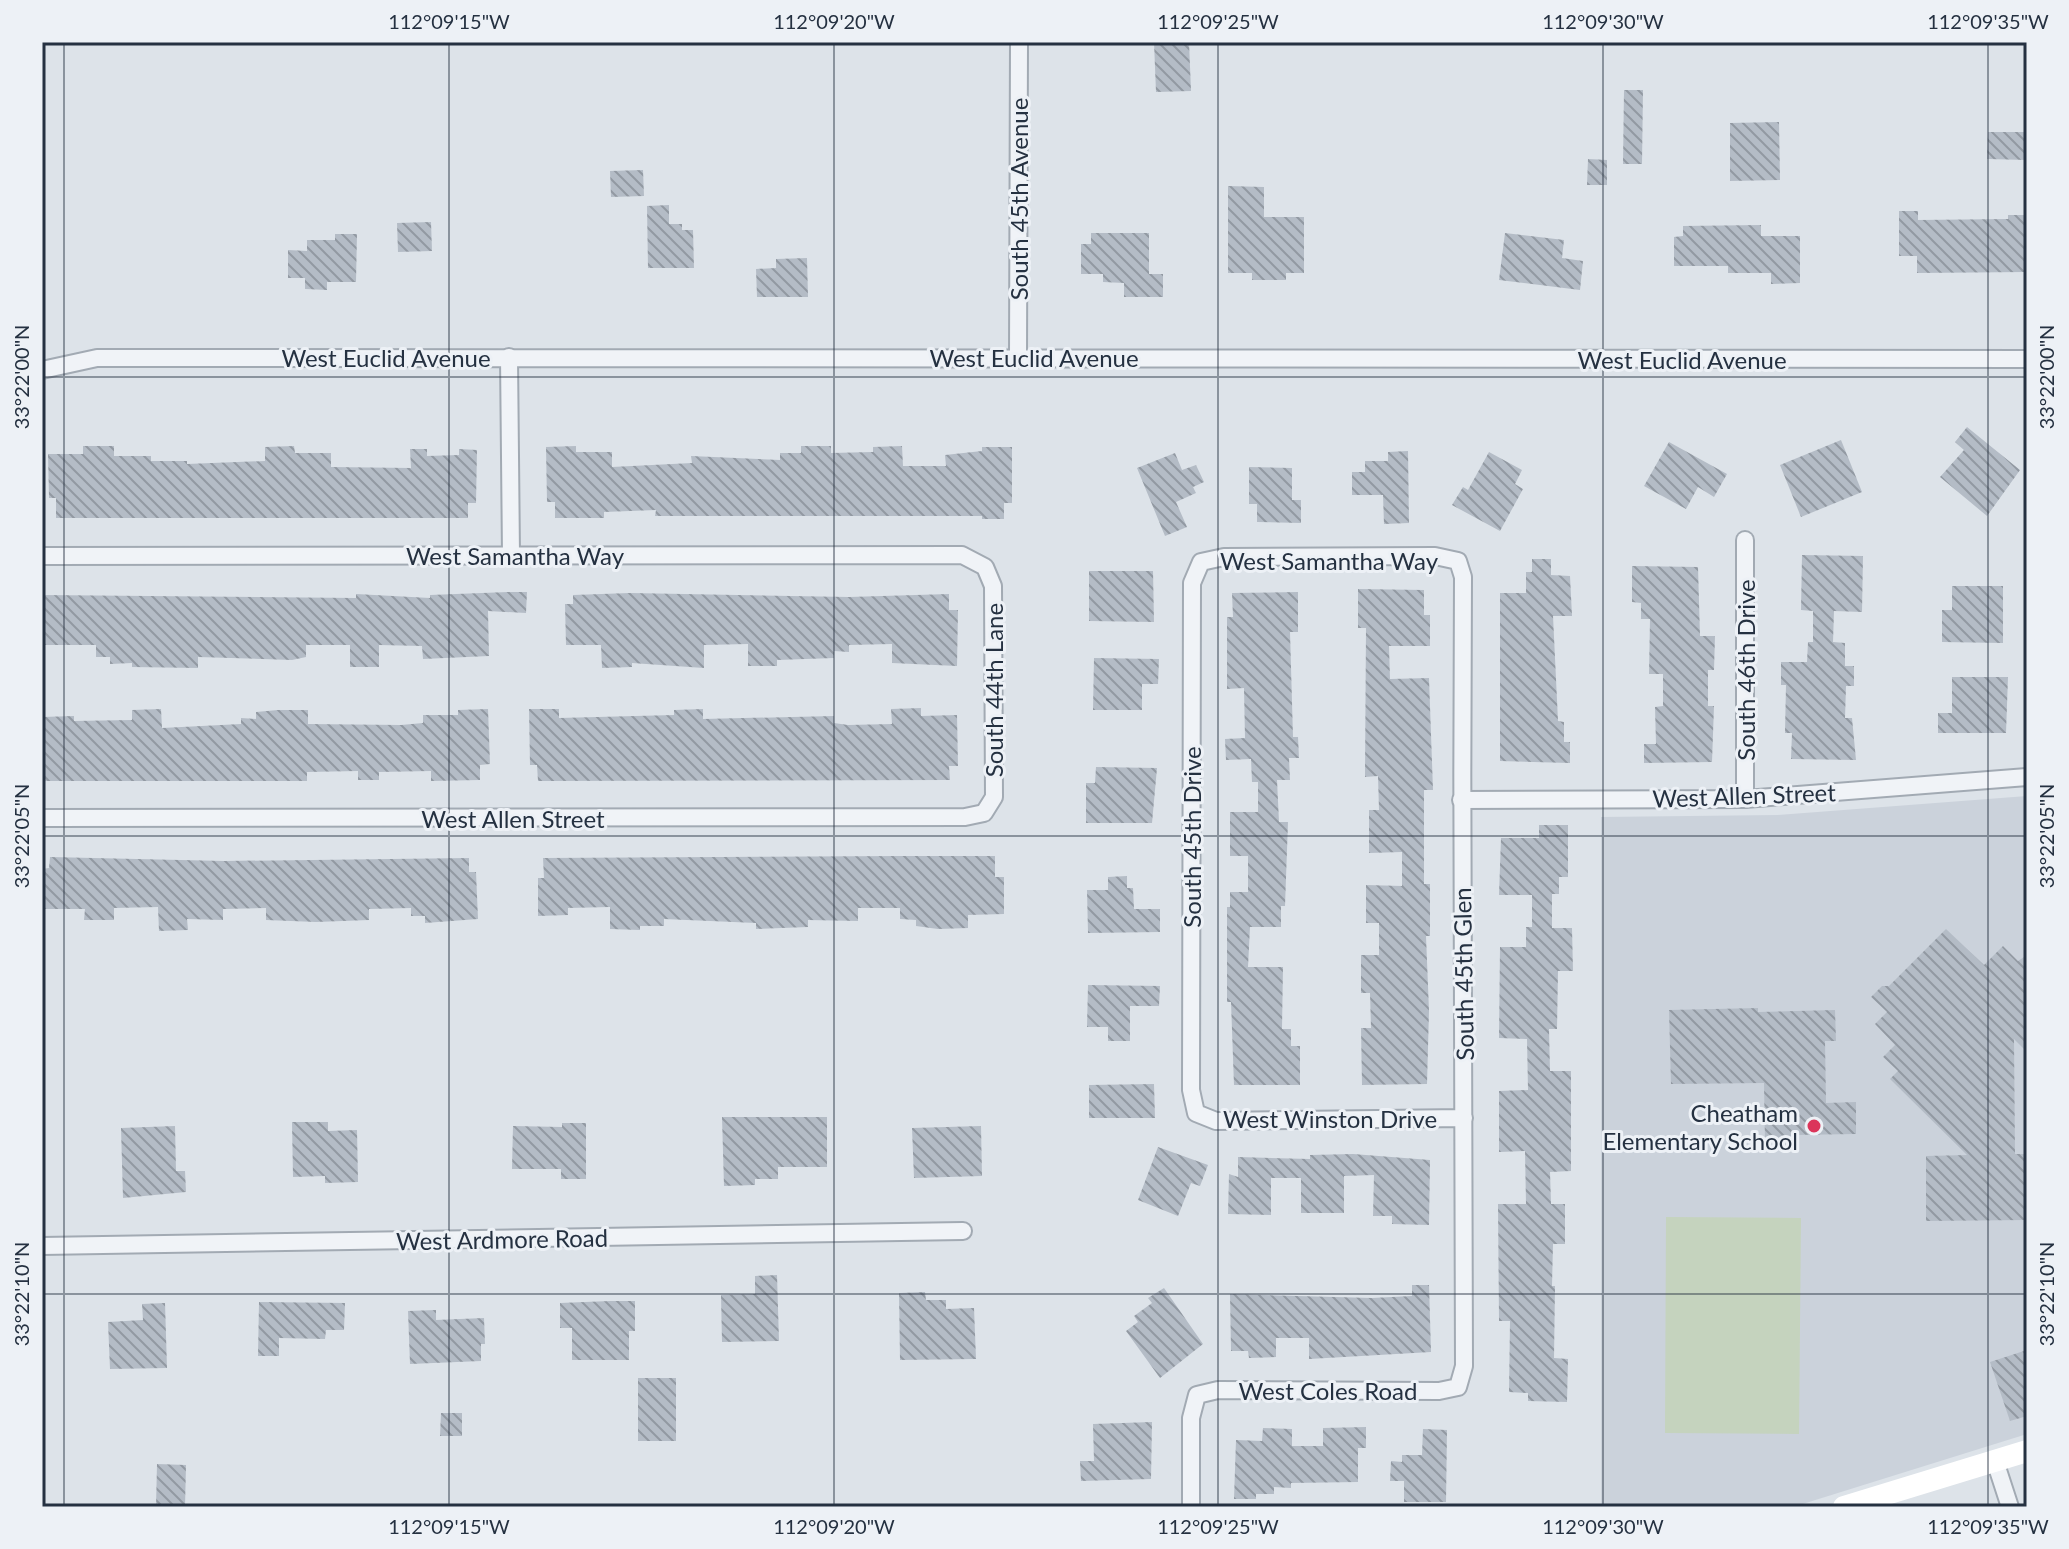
<svg xmlns="http://www.w3.org/2000/svg" width="2069" height="1549" font-family="Lato,sans-serif">
	<defs>
		<pattern id="building-back-hatch" width="6" height="6" patternUnits="userSpaceOnUse" patternTransform="scale(2)"><rect width="6" height="6" fill="#b4bcc6"/><path d="M-1 5l2 2M0 0l6 6M5-1l2 2" fill="none" stroke="#9299a2"/></pattern>
	</defs>
	<rect width="100%" height="100%" fill="#dde3e9"/>
	<polygon fill="#cbd2db" points="2027,796 2027,1434 1793,1507 1601,1507 1601,817 1778,815"/>
	<polygon fill="#c5d3be" points="1666,1217 1801,1218 1799,1434 1665,1433"/>
	<g fill="url(#building-back-hatch)">
		<polygon points="1154,42 1189,42 1191,91 1156,92"/>
		<polygon points="1624,90 1643,90 1642,164 1623,164"/>
		<polygon points="1779,122 1780,180 1730,181 1730,123"/>
		<polygon points="1988,132 2027,132 2027,160 1987,159"/>
		<polygon points="1588,159 1607,160 1607,185 1587,185"/>
		<polygon points="643,170 644,196 611,197 610,171"/>
		<polygon points="1228,186 1264,187 1264,217 1304,217 1304,273 1286,273 1286,280 1252,280 1252,273 1228,273"/>
		<polygon points="669,205 669,224 682,224 682,230 693,230 694,268 648,268 647,206"/>
		<polygon points="1899,211 1918,211 1918,220 2008,219 2008,215 2027,215 2027,272 1917,273 1917,256 1899,256"/>
		<polygon points="431,222 432,251 398,252 397,223"/>
		<polygon points="1761,225 1761,236 1800,236 1800,283 1771,284 1771,273 1728,273 1728,266 1674,266 1674,237 1683,236 1683,226"/>
		<polygon points="1091,233 1149,233 1149,274 1163,274 1163,297 1124,297 1124,283 1103,282 1103,274 1081,274 1081,244 1091,244"/>
		<polygon points="1505,233 1564,240 1562,258 1583,261 1580,290 1499,280"/>
		<polygon points="335,234 357,234 356,282 327,282 327,290 305,289 305,278 288,278 288,250 307,251 307,240 335,240"/>
		<polygon points="807,258 808,297 757,297 756,269 776,268 776,259"/>
		<polygon points="1967,427 2020,470 1987,516 1940,477 1964,450 1955,442"/>
		<polygon points="1841,440 1862,492 1801,517 1780,465"/>
		<polygon points="1669,442 1727,474 1714,497 1698,487 1686,509 1644,486"/>
		<polygon points="83,446 114,446 114,456 151,456 151,461 187,461 187,464 265,461 265,447 294,446 295,453 331,453 331,467 411,468 410,449 427,449 427,456 459,455 459,449 477,450 476,503 468,503 468,518 56,518 56,498 49,498 48,454 83,454"/>
		<polygon points="576,446 576,452 612,452 612,467 692,463 691,456 780,460 780,453 801,453 801,446 831,446 831,453 873,452 873,447 902,446 903,466 946,466 945,455 982,451 982,447 1012,447 1012,503 1004,503 1004,519 982,519 982,516 655,516 656,510 604,512 604,518 555,518 555,502 547,502 546,447"/>
		<polygon points="1408,451 1409,523 1384,524 1383,495 1352,495 1352,472 1365,472 1365,461 1388,461 1388,452"/>
		<polygon points="1489,452 1522,470 1515,484 1523,489 1500,531 1452,505 1463,487 1468,490"/>
		<polygon points="1175,453 1182,470 1196,465 1204,482 1193,487 1196,493 1176,502 1187,527 1165,536 1137,468"/>
		<polygon points="1249,467 1292,468 1292,500 1301,500 1301,523 1257,522 1257,504 1249,504"/>
		<polygon points="1802,555 1863,556 1862,612 1834,611 1833,642 1845,643 1845,666 1854,666 1854,686 1846,686 1845,718 1852,718 1856,760 1791,759 1792,733 1785,733 1786,685 1781,685 1781,662 1807,662 1808,642 1813,642 1813,611 1801,610"/>
		<polygon points="1532,559 1551,559 1551,575 1570,576 1572,616 1553,616 1558,721 1564,722 1564,742 1570,742 1570,763 1500,761 1500,593 1526,593 1526,572 1532,572"/>
		<polygon points="1632,566 1698,567 1700,636 1715,636 1714,670 1708,670 1708,706 1714,706 1712,762 1644,763 1644,744 1656,744 1655,707 1663,706 1663,674 1649,674 1650,619 1641,619 1641,603 1632,602"/>
		<polygon points="1089,571 1153,571 1154,622 1089,621"/>
		<polygon points="1952,586 2003,586 2003,643 1942,642 1942,610 1952,610"/>
		<polygon points="1358,589 1424,590 1424,615 1430,615 1430,646 1389,646 1390,679 1429,678 1433,790 1424,790 1424,884 1430,884 1430,936 1426,936 1429,1011 1427,1084 1362,1085 1361,1028 1371,1028 1370,993 1361,993 1361,955 1379,955 1379,923 1366,923 1366,885 1402,886 1402,852 1369,853 1369,810 1379,810 1378,776 1365,777 1366,628 1358,628"/>
		<polygon points="508,592 527,592 526,613 488,611 489,656 423,659 422,646 379,645 379,667 350,667 350,645 306,645 306,657 292,660 198,657 198,668 132,667 132,663 110,664 110,657 96,657 96,645 42,645 42,595 356,598 356,594 430,598 430,595"/>
		<polygon points="1298,592 1298,632 1290,632 1293,737 1298,737 1299,758 1289,758 1290,780 1277,780 1279,822 1288,822 1285,906 1281,906 1281,927 1250,927 1248,967 1283,967 1282,1029 1291,1029 1291,1046 1300,1046 1300,1085 1234,1085 1231,1002 1227,1002 1227,907 1230,907 1230,892 1248,892 1248,856 1230,856 1230,812 1258,812 1258,782 1252,782 1251,759 1226,760 1225,739 1245,738 1244,688 1227,689 1227,617 1233,617 1232,593"/>
		<polygon points="630,593 849,597 949,594 949,610 958,610 957,666 892,663 892,644 849,645 849,652 834,651 834,658 777,660 777,666 748,666 748,644 704,645 704,668 632,663 632,667 602,668 601,645 566,645 565,604 573,604 573,595"/>
		<polygon points="1094,658 1159,659 1158,684 1142,684 1142,710 1093,710"/>
		<polygon points="1952,677 2008,677 2006,733 1938,733 1938,713 1952,713"/>
		<polygon points="921,708 921,716 957,715 958,766 949,766 950,780 538,781 537,765 530,765 529,709 559,709 559,718 674,715 674,710 703,709 703,719 834,716 834,723 848,725 892,724 891,709"/>
		<polygon points="161,709 162,728 241,724 241,718 256,719 256,712 278,710 308,710 308,724 401,725 423,723 423,715 458,715 458,710 488,709 490,764 480,765 480,780 431,781 431,771 379,772 379,780 358,780 358,771 307,772 307,781 42,781 42,717 74,716 74,721 132,720 132,710"/>
		<polygon points="1096,767 1157,768 1152,823 1086,823 1086,783 1095,783"/>
		<polygon points="1539,825 1568,825 1568,877 1559,877 1559,894 1552,894 1552,928 1572,928 1573,971 1558,971 1557,1029 1549,1029 1550,1071 1571,1071 1571,1171 1550,1172 1551,1204 1565,1204 1565,1244 1553,1244 1552,1286 1555,1286 1554,1358 1568,1359 1567,1402 1528,1401 1528,1393 1509,1392 1510,1321 1499,1321 1498,1204 1526,1204 1525,1151 1499,1152 1499,1091 1528,1090 1527,1039 1499,1038 1500,947 1526,947 1526,927 1532,927 1532,895 1499,895 1501,838 1539,838"/>
		<polygon points="901,856 995,856 995,877 1004,877 1004,914 968,915 968,928 938,929 916,926 916,920 900,919 900,908 858,908 858,921 808,920 808,927 756,929 756,923 664,919 664,926 640,926 640,930 610,929 610,907 568,908 568,915 538,916 538,878 544,878 543,858"/>
		<polygon points="50,857 224,861 469,858 469,872 476,872 478,919 425,923 425,916 411,916 411,908 369,909 369,920 316,922 266,920 266,908 223,909 223,920 187,919 188,930 159,931 158,907 114,908 114,920 84,920 85,909 42,909 42,869 49,868"/>
		<polygon points="1127,876 1127,888 1133,888 1134,909 1160,909 1160,932 1088,933 1087,890 1108,890 1108,877"/>
		<polygon points="1946,929 1984,965 2003,946 2018,961 2027,955 2027,1052 2014,1039 2015,1154 2027,1154 2027,1220 1926,1221 1926,1156 1967,1155 1890,1079 1898,1071 1883,1057 1895,1045 1875,1024 1887,1012 1871,997 1882,986 1889,986"/>
		<polygon points="1088,985 1160,986 1159,1006 1130,1006 1130,1041 1108,1041 1108,1027 1087,1027"/>
		<polygon points="1758,1008 1758,1012 1835,1010 1836,1041 1825,1041 1826,1103 1856,1102 1856,1134 1795,1135 1796,1142 1765,1143 1764,1083 1671,1084 1669,1010"/>
		<polygon points="1154,1084 1155,1118 1089,1118 1089,1085"/>
		<polygon points="722,1117 827,1117 827,1167 778,1167 778,1179 755,1179 755,1185 724,1186"/>
		<polygon points="292,1122 328,1122 328,1131 357,1130 358,1182 325,1183 325,1176 293,1177"/>
		<polygon points="562,1123 586,1123 586,1179 561,1179 561,1169 512,1169 513,1126 562,1127"/>
		<polygon points="175,1126 176,1171 185,1171 186,1192 123,1198 121,1128"/>
		<polygon points="981,1126 982,1176 914,1178 912,1128"/>
		<polygon points="1158,1147 1208,1165 1200,1186 1191,1183 1178,1216 1138,1200"/>
		<polygon points="1353,1154 1430,1160 1429,1225 1392,1224 1392,1216 1373,1216 1374,1175 1344,1176 1344,1213 1301,1213 1301,1178 1271,1178 1271,1215 1228,1214 1229,1174 1238,1177 1238,1157 1310,1159 1310,1155"/>
		<polygon points="777,1275 779,1341 722,1342 721,1295 755,1294 755,1276"/>
		<polygon points="1412,1285 1429,1285 1431,1352 1309,1359 1309,1338 1276,1338 1276,1357 1249,1358 1248,1351 1231,1351 1230,1294 1372,1298 1412,1296"/>
		<polygon points="1164,1288 1203,1344 1160,1378 1126,1331 1138,1322 1134,1316 1152,1303 1148,1298"/>
		<polygon points="925,1292 926,1300 946,1300 946,1309 974,1308 976,1359 900,1360 899,1293"/>
		<polygon points="610,1301 635,1301 635,1331 629,1331 629,1360 572,1360 572,1328 560,1328 560,1303"/>
		<polygon points="259,1302 345,1303 344,1330 326,1330 325,1339 279,1338 279,1356 258,1356"/>
		<polygon points="165,1303 167,1368 110,1369 108,1322 143,1320 142,1304"/>
		<polygon points="436,1310 436,1320 484,1318 485,1344 481,1344 481,1361 410,1364 408,1311"/>
		<polygon points="2027,1350 2027,1416 2010,1421 1990,1362"/>
		<rect x="638" y="1378" width="38" height="63"/>
		<polygon points="441,1413 462,1413 462,1436 440,1436"/>
		<polygon points="1152,1422 1151,1479 1081,1481 1080,1461 1094,1461 1093,1424"/>
		<polygon points="1366,1427 1366,1448 1358,1448 1358,1482 1291,1483 1291,1488 1274,1487 1274,1494 1256,1494 1256,1499 1234,1499 1236,1440 1262,1441 1263,1428 1292,1429 1292,1446 1323,1446 1323,1428"/>
		<polygon points="1423,1429 1447,1430 1446,1502 1404,1502 1404,1481 1390,1481 1391,1461 1402,1462 1402,1455 1422,1455"/>
		<polygon points="157,1464 186,1465 185,1507 156,1507"/>
	</g>
	<g fill="none" stroke-linecap="round" stroke-linejoin="round">
		<defs>
			<g id="street">
				<polyline points="509,357 511,555"/>
				<polyline points="1018,357 1019,42"/>
				<polyline points="42,370 97,358 2027,359"/>
				<polyline points="42,556 962,555 985,567 993,586 994,797 984,813 965,817 42,818"/>
				<polyline points="1745,799 1745,540"/>
				<polyline points="1461,800 1745,799 2027,777"/>
				<polyline points="42,1246 963,1231"/>
				<polyline points="1995,1461 2010,1507"/>
				<path d="M1191 1507V1418L1197 1395 1218 1390 1439 1391 1458 1387 1464 1366C1464 1103 1461 840 1463 577L1458 561 1435 556 1224 557 1201 562 1192 583 1191 1090 1196 1113 1216 1121 1464 1118"/>
			</g>
		</defs>
		<use href="#street" stroke="#a2aab3" stroke-width="20"/>
		<use href="#street" stroke="#f0f3f7" stroke-width="16"/>
		<polyline stroke="#fff" stroke-width="22" points="1844,1507 2027,1451"/>
	</g>
	<path fill="none" stroke="#253141" stroke-width="2" stroke-opacity="0.45" d="M64 42V1507M449 42V1507M834 42V1507M1218 42V1507M1603 42V1507M1988 42V1507M42 377H2027M42 836H2027M42 1294H2027"/>
	<circle fill="#db355a" stroke="#edf1f6" stroke-width="3" cx="1814" cy="1126" r="8"/>
	<g text-anchor="middle" dominant-baseline="central" stroke-width="6" stroke-linejoin="round" paint-order="stroke">
		<g font-size="24" fill="#253141" stroke="#edf1f6">
			<text transform="translate(1018 199) rotate(-90)">South 45th Avenue</text>
			<text x="386" y="357">West Euclid Avenue</text>
			<text x="1034" y="357">West Euclid Avenue</text>
			<text x="1682" y="359">West Euclid Avenue</text>
			<text x="515" y="555">West Samantha Way</text>
			<text x="1329" y="560">West Samantha Way</text>
			<text transform="translate(1745 670) rotate(-90)">South 46th Drive</text>
			<text transform="translate(993 690) rotate(-90)">South 44th Lane</text>
			<text transform="translate(1744 795) rotate(-2)">West Allen Street</text>
			<text x="513" y="818">West Allen Street</text>
			<text transform="translate(1191 837) rotate(-90)">South 45th Drive</text>
			<text transform="translate(1463 974) rotate(-91)">South 45th Glen</text>
			<text x="1330" y="1118">West Winston Drive</text>
			<text transform="translate(502 1239) rotate(-1)">West Ardmore Road</text>
			<text x="1328" y="1390">West Coles Road</text>
		</g>
		<g font-size="24" fill="#253141" stroke="#edf1f6" text-anchor="end">
			<text x="1798" y="1112">Cheatham<tspan x="1798" dy="28">Elementary School</tspan></text>
		</g>
	</g>
	<rect width="2069" height="1549" fill="none" stroke="#edf1f6" stroke-width="88"/>
	<rect x="44" y="44" width="1981" height="1461" fill="none" stroke="#253141" stroke-width="3"/>
	<g font-size="20" text-anchor="middle" fill="#253141">
		<text x="449" y="29">112°09'15"W</text>
		<text x="834" y="29">112°09'20"W</text>
		<text x="1218" y="29">112°09'25"W</text>
		<text x="1603" y="29">112°09'30"W</text>
		<text x="1988" y="29">112°09'35"W</text>
		<text transform="translate(2047 377) rotate(-90)" y="7">33°22'00"N</text>
		<text transform="translate(22 377) rotate(-90)" y="7">33°22'00"N</text>
		<text transform="translate(2047 836) rotate(-90)" y="7">33°22'05"N</text>
		<text transform="translate(22 836) rotate(-90)" y="7">33°22'05"N</text>
		<text transform="translate(2047 1294) rotate(-90)" y="7">33°22'10"N</text>
		<text transform="translate(22 1294) rotate(-90)" y="7">33°22'10"N</text>
		<text x="449" y="1534">112°09'15"W</text>
		<text x="834" y="1534">112°09'20"W</text>
		<text x="1218" y="1534">112°09'25"W</text>
		<text x="1603" y="1534">112°09'30"W</text>
		<text x="1988" y="1534">112°09'35"W</text>
	</g>
</svg>
